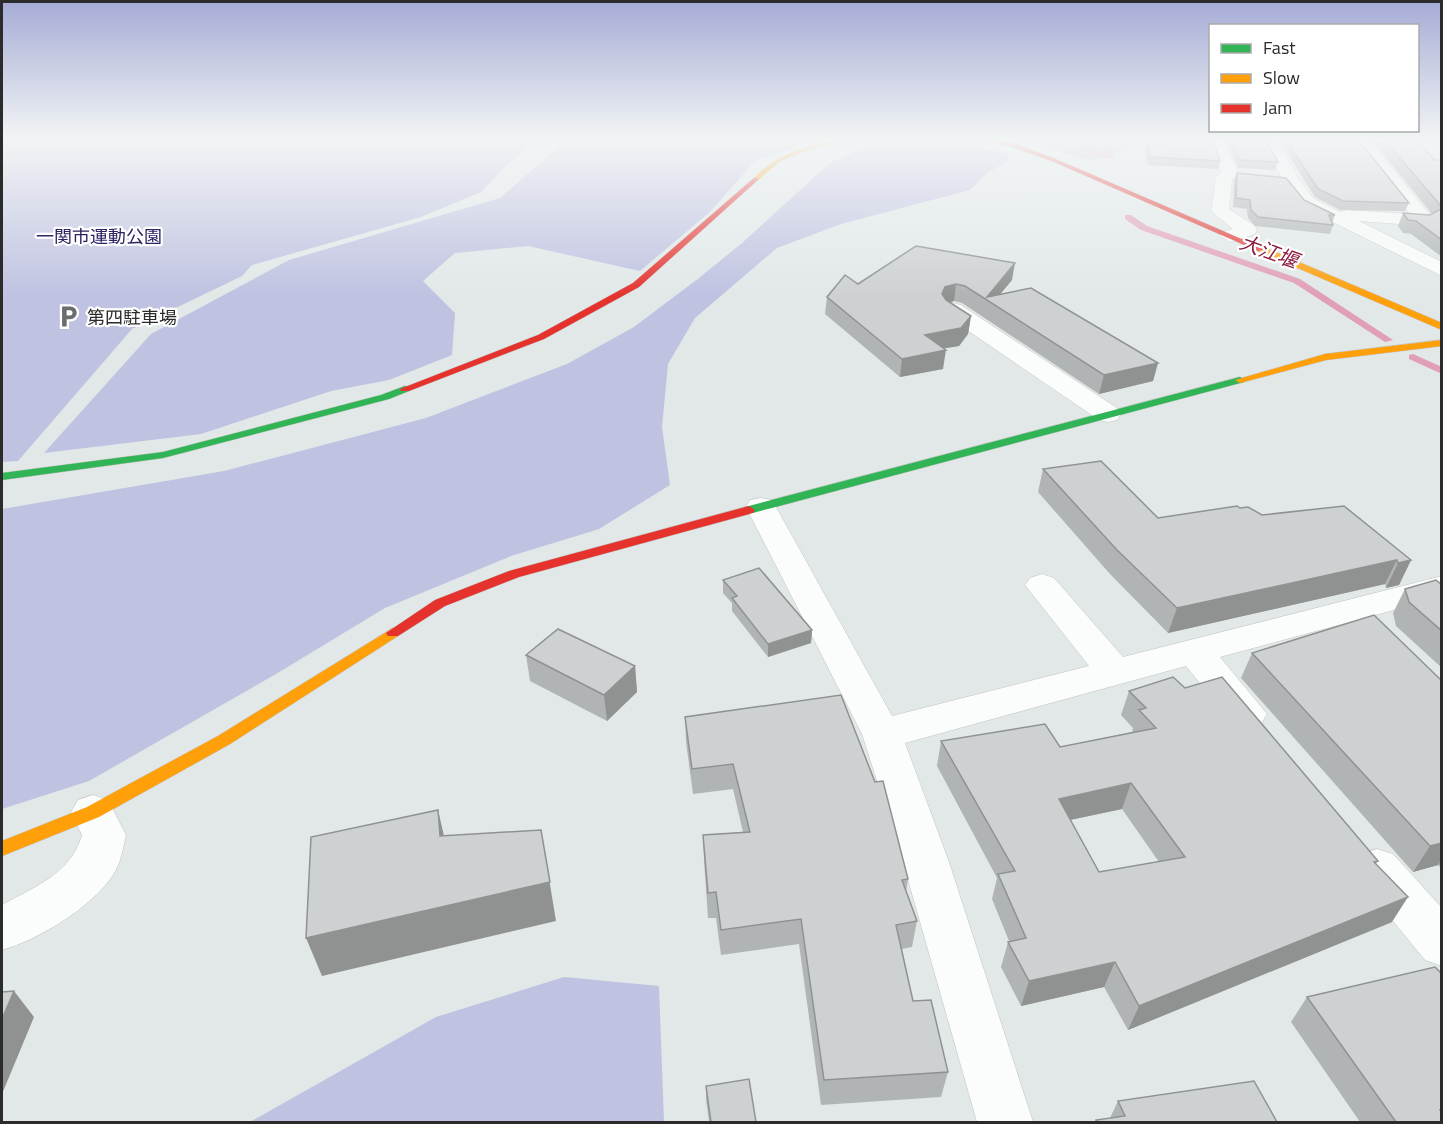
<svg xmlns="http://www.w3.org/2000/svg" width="1443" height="1124" font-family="'Titillium Web','Noto Sans JP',sans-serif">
	<rect width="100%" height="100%" fill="#e2e8e8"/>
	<g fill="#bfc2e1">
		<polygon points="2,138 529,138 533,144 507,165 481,192 421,217 252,265 242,276 132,329 18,461 2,462"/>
		<polygon points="551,138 829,138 813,141 755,161 711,211 640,271 528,246 455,253 423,281 455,313 452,355 389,380 331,391 201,434 44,453 151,334 289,260 500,198 560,146"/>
		<polygon points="1016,138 1131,138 1129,150 1088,160"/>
		<polygon points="911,141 950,142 1010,154 1006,163 988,172 970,190 841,224 777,248 695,318 668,364 662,427 670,485 599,529 511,556 385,608 276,674 89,781 2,809 2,509 224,471 426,418 567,364 634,327 699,278 742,243 830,163 870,146"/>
		<polygon points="564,977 659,986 664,1122 250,1122 436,1017"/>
	</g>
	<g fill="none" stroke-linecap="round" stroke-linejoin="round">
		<g fill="#e19eb8" fill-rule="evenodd">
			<polygon points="1038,138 1049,138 1107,155 1107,138 1113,138 1113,158 1108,159"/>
			<polygon points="1125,215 1131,215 1147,226 1300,279 1393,340 1385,342 1294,283 1141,230 1125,219"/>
			<polygon points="1413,354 1442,367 1442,374 1409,359 1409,355"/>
		</g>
		<defs>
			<g id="street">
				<polygon points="1149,138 1164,138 1167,147 1159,152 1154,150"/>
				<polygon points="1209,138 1224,138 1238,174 1232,179 1229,209 1255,226 1257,230 1255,234 1230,242 1220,236 1223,232 1233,229 1211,211 1216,177 1221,172"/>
				<polygon points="1261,138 1276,138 1298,178 1314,199 1340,212 1347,210 1410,214 1352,138 1367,138 1434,220 1425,226 1359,221 1442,262 1442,276 1302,207 1282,179"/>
				<polygon points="953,303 961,305 1117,408 1121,414 1117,420 1108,422 1099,420 945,315 942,310 945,305"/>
				<polygon points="761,498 772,500 776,507 892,716 1089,666 1025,585 1030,578 1042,574 1054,578 1123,657 1442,576 1442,597 1220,657 1267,714 1261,724 1247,728 1233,724 1186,666 905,743 949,862 1033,1122 977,1122 903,862 862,734 746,507 750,500"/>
				<path d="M93 795 108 800 126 835C123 848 121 863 113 875 92 907 38 940 2 950V905C34 887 71 874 82 835L71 812 78 800Z"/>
				<polygon points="1377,849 1393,854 1442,908 1442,966 1425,960 1361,882 1354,868 1361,854"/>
			</g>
			<g id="fast">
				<polygon points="1240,377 1245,380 1244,382 753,513 745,513 743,510 745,507"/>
				<polygon points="405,386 409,387 409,391 389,399 163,458 2,480 2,473 163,452 381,395"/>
			</g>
			<g id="slow">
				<path d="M840 138H851L811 149 780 161 758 180 753 179C778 153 806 147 840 138Z"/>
				<polygon points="1258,247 1264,247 1442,323 1442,330 1258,251"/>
				<polygon points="1442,340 1442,346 1326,360 1240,383 1235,380 1325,354"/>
				<polygon points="393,628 400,633 398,636 230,744 99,817 2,856 2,841 87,807 218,736"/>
			</g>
			<g id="jam">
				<polygon points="977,138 990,138 1016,144 1058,160 1265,249 1258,251 1054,162 1012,147"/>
				<polygon points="754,178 759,179 639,287 544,339 409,391 401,391 400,389 538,335 633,283"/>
				<polygon points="749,506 755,510 753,513 519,577 445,606 398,636 388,636 386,633 435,600 509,571"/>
			</g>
		</defs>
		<use href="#street" stroke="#c1c3c2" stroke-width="1"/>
		<use href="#fast" stroke="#c1c3c2" stroke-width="1"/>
		<use href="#slow" stroke="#c1c3c2" stroke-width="1"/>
		<use href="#jam" stroke="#c1c3c2" stroke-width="1"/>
		<use href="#street" fill="#fbfcfc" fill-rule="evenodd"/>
		<use href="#fast" fill="#30b455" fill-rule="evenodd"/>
		<use href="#slow" fill="#ff9f0a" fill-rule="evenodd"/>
		<use href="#jam" fill="#e5322d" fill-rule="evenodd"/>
	</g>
	<g fill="#b0b4b4" fill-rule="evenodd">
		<polygon points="1143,138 1153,138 1155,144 1162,146 1167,143 1166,138 1212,138 1220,161 1218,169 1148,165"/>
		<polygon points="1225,138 1265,138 1278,162 1275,170 1238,168"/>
		<polygon points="1278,138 1357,138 1409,203 1405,211 1340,210 1315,197"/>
		<polygon points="1376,138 1412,138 1435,160 1442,160 1442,257 1411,234 1403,233 1398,226 1403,213 1430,215 1432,214 1374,143"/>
		<polygon points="1237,173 1335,215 1332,223 1333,225 1330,234 1255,226 1248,218 1247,209 1233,207 1234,181"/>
		<polygon points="1012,280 1000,294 1158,363 1153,381 1099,394 962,303 954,301 950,302 971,316 968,334 959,346 943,348 943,369 900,377 825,314 827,297 858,284"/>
		<polygon points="1043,469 1158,518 1240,508 1411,560 1399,585 1386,588 1385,584 1168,633 1110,574 1038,492"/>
		<polygon points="723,580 812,630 811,643 768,657 732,611 732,603 723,593"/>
		<polygon points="1442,585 1442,668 1396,626 1393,613 1405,589"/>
		<polygon points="1252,653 1442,681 1442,869 1438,865 1413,872 1241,678"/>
		<polygon points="526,655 635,666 637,692 607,721 530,681"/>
		<path d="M1185 688 1378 861 1376 864 1392 922 1128 1030 1104 987 1021 1006 1001 967 1008 942 1009 941 992 899 997 878 937 766 941 741 1060 747 1132 732 1133 728 1121 715 1129 691ZM1122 809 1159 862 1099 872 1070 820Z"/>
		<polygon points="685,717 908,879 906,891 917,921 912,947 902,949 913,1001 948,1072 941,1097 821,1105 799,944 721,955 716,918 708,918 704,860 703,835 743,832 733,789 693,794 686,742"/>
		<polygon points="1307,997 1442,1122 1360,1122 1291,1022"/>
		<polygon points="706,1086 756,1122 709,1122 706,1099"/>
		<polygon points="1118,1101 1277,1122 1095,1122 1096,1120 1110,1118"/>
	</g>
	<g fill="#909292">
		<polygon points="1015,263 1012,280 992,304 987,297"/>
		<polygon points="956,284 954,301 943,304 942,294 945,287"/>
		<polygon points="971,316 968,334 959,346 923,352 925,335"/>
		<polygon points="946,350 943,369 900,377 902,359"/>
		<polygon points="1158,363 1153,381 1099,394 1104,375"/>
		<polygon points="1397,560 1385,584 1168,633 1177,608"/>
		<polygon points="1411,560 1399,585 1386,588 1398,563"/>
		<polygon points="812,630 811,643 768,657 768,644"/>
		<polygon points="635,666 637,692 607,721 604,695"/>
		<polygon points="1131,783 1122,809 1051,824 1059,799"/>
		<polygon points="438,810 447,849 440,836"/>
		<polygon points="541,830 556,921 322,976 306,938"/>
		<polygon points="1442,843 1442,860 1438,865 1413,872 1430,846"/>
		<polygon points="1408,897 1392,922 1128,1030 1139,1006"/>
		<polygon points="1115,962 1104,987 1021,1006 1029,981"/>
		<polygon points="14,991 34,1017 2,1094 2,1019"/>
	</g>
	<g fill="#cdd1d1" stroke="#909292" stroke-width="1.5" fill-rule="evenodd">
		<polygon points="1146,138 1153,138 1155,144 1162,146 1171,140 1170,138 1212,138 1220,161 1150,157"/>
		<polygon points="1230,138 1265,138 1278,162 1240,160"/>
		<polygon points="1285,138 1357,138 1409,203 1343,201 1318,189"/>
		<polygon points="1383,138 1412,138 1435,160 1442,160 1442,240 1416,221 1408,220 1403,213 1430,215 1441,209 1441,206"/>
		<polygon points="1237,173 1286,178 1304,200 1335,215 1329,215 1333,225 1258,217 1251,210 1250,200 1236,198"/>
		<polygon points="916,246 1015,263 987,297 1031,288 1158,363 1104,375 965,286 956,284 945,287 942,294 946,300 971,316 961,328 925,335 946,350 902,359 827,297 845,275 858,284"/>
		<polygon points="1101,461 1158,518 1237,506 1240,508 1248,507 1262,515 1344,506 1411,560 1398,563 1397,560 1177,608 1117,550 1043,469"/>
		<polygon points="759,568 812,630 768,644 732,598 737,596 723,580"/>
		<polygon points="1436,580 1442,585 1442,631 1409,602 1405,589"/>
		<polygon points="1374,615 1442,681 1442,843 1430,846 1252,653"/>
		<polygon points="558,629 635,666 604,695 526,655"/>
		<path d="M1173 677 1185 688 1222 677 1378 861 1374 862 1408 897 1139 1006 1115 962 1029 981 1008 942 1026 938 998 874 1015 871 941 741 1045 724 1060 747 1156 728 1139 710 1146 708 1129 691ZM1131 783 1185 857 1099 872 1059 799Z"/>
		<polygon points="841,695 875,782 883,781 908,879 902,880 917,921 896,925 913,1001 931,1000 948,1072 824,1080 801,919 721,930 716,892 708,893 703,835 750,832 733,764 692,769 685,717"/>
		<polygon points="438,810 440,836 541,830 550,882 306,938 311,837"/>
		<polygon points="1435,967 1442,974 1442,1109 1440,1110 1442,1112 1442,1122 1396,1122 1307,997"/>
		<polygon points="14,991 2,1019 2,992"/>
		<polygon points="749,1079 756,1122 711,1122 706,1086"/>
		<polygon points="1254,1081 1277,1122 1097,1122 1096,1120 1125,1116 1118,1101"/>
	</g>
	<linearGradient id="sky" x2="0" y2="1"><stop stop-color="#a5abd5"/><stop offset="0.47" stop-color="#f2f5f5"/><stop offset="1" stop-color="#f2f5f5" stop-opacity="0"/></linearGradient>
	<rect width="1443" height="296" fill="url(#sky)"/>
	<defs>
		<symbol id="parking-bare" viewBox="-9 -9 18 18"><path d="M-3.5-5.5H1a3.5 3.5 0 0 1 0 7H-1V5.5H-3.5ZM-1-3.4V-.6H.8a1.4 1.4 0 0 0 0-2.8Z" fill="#6b6d6d" stroke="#fff" stroke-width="2.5" paint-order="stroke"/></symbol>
	</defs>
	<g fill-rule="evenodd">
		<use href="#parking-bare" x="52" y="300" width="33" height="33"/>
	</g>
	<g text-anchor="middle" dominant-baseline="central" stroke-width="4.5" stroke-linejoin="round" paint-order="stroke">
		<g font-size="18" fill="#2b2360" stroke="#fff">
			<text x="99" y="236">一関市運動公園</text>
		</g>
		<g font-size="18" fill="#2b2b2b" stroke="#fff" text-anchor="start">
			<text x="87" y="317">第四駐車場</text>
		</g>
		<g font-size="20" font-style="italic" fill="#8d1d40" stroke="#fff">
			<text transform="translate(1269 251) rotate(20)">大江堰</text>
		</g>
	</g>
	<rect width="1443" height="1124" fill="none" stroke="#2b2b2b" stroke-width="6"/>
	<rect x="1209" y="24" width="210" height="108" fill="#ffffff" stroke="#aaaaaa" stroke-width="1.5"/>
	<rect x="1221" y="44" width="30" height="9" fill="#30b455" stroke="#aaaaaa" stroke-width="1.5"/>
	<text x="1263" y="54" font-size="18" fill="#2b2b2b">Fast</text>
	<rect x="1221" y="74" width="30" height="9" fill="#ff9f0a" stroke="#aaaaaa" stroke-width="1.5"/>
	<text x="1263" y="84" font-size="18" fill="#2b2b2b">Slow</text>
	<rect x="1221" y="104" width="30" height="9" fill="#e5322d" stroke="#aaaaaa" stroke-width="1.5"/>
	<text x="1263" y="114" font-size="18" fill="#2b2b2b">Jam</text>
</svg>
